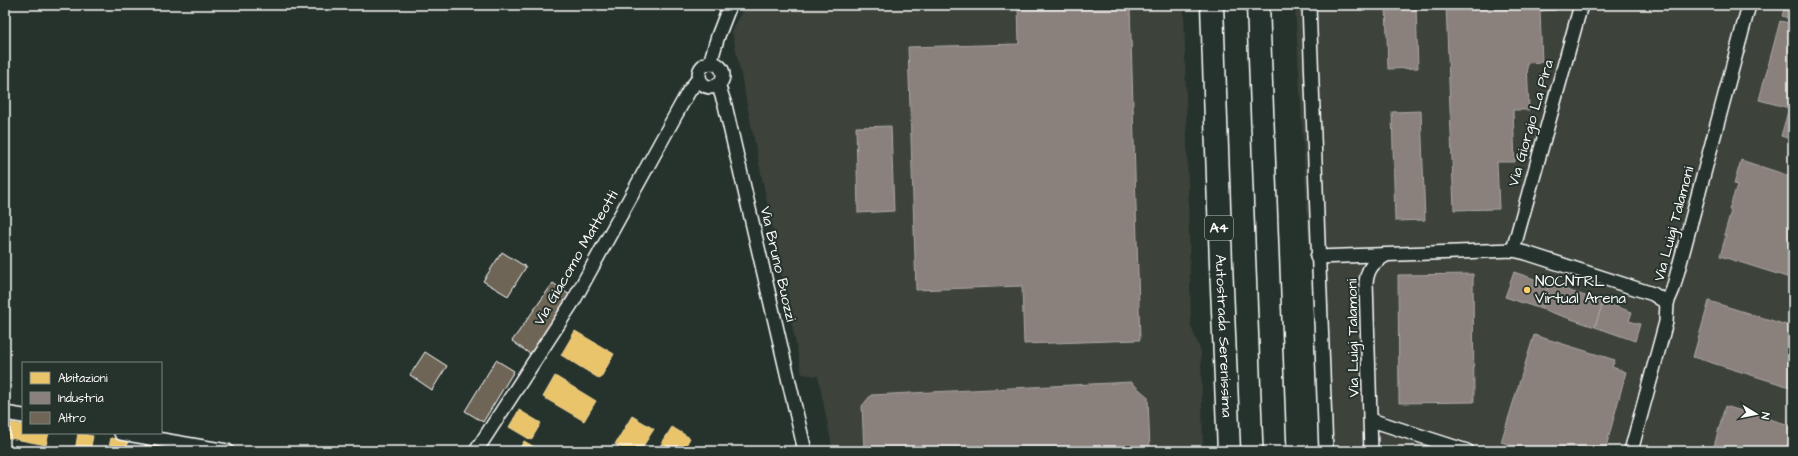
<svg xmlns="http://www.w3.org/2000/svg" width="1798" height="456" font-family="'Architects Daughter',sans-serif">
	<rect width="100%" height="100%" fill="#26332d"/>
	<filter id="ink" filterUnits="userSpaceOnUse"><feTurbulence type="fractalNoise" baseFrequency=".025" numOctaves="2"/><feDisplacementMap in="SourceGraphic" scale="8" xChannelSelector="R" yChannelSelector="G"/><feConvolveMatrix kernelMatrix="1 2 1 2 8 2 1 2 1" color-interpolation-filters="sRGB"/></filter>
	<g filter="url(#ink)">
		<g fill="#3c423a">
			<polygon points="746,5 1184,5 1191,326 1201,352 1203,451 833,451 818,376 802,374 732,31"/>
			<polygon points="1295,5 1793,5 1793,451 1321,451"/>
		</g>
		<g fill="#e9c46a" stroke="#f0d697">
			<polygon points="575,331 614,354 600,379 561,355"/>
			<polygon points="555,376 596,401 584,421 543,397"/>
			<polygon points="519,410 541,423 531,440 509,427"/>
			<polygon points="632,416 654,429 640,451 626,451 615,444"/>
			<polygon points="5,422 23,425 23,433 49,433 46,445 5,437"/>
			<polygon points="672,427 690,438 683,451 657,451"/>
			<polygon points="78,433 93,436 90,451 75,451"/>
			<polygon points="111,438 128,441 126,451 108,451"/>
			<polygon points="524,441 541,451 518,451"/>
			<polygon points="145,445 161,448 160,451 144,451"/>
		</g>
		<g fill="#8a817c" stroke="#ada7a3">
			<polygon points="1018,5 1130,5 1140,340 1024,344 1022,286 916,290 908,47 1019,44"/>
			<polygon points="1386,5 1416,5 1418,68 1388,69"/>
			<polygon points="1446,5 1556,5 1556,10 1540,11 1542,62 1527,63 1529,110 1513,110 1515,162 1497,162 1499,209 1454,210"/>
			<polygon points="1785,5 1793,5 1793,109 1759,100 1780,21 1789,23 1790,19 1782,16"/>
			<polygon points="1789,108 1793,109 1793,140 1781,136"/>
			<polygon points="1421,111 1425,220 1395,221 1392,112"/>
			<polygon points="891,126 894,211 858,213 856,127"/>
			<polygon points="1741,160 1793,177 1793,279 1720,256 1726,235 1724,235 1731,211 1729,210 1737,185 1734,184"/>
			<polygon points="1514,272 1549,284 1541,309 1505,297"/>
			<polygon points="1473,274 1474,402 1399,403 1398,275"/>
			<polygon points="1549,284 1603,302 1595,327 1541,309"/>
			<polygon points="1709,301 1793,327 1793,388 1693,357"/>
			<polygon points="1603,302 1632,312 1629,321 1640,324 1635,341 1595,327"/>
			<polygon points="1534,335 1615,360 1612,367 1626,372 1605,451 1530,451 1501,442"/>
			<polygon points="1131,382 1148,397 1150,451 864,451 862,406 871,395"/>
			<polygon points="1725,406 1793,426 1793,451 1718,451 1713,450"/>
		</g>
		<g fill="#6e6557" stroke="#fff">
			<polygon points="502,252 526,267 508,296 483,281"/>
			<polygon points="553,283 571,296 530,354 512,341"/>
			<polygon points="425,352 447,366 432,390 410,375"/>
			<polygon points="496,360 514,371 483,422 465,411"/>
		</g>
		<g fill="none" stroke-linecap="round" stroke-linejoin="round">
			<defs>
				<g id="minor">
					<polyline points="1309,5 1326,451"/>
					<polyline points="710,63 718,36 730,5"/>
					<circle cx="711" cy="75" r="12"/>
					<polyline points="718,84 725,105 805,451"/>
					<polyline points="1513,250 1581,5"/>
					<polyline points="1317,257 1513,250 1526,253 1653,294 1667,303"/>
					<polyline points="5,413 23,416"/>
					<polyline points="1371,420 1467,451"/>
					<polyline points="121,433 227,451"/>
					<polyline points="476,451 574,300 680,107 689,91 699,78"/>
					<path d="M1371 451 1366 282C1368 267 1373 263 1386 255"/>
					<polyline points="1631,451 1666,322 1667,303 1673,289 1749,5"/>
				</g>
				<g id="motorway">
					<path id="s1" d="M1212 5 1221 264 1229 451"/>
					<polyline points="1258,5 1275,451"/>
				</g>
			</defs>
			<use href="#minor" stroke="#fff" stroke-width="16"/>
			<use href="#motorway" stroke="#fff" stroke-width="25"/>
			<use href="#minor" stroke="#26332d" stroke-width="13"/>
			<use href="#motorway" stroke="#26332d" stroke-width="22"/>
		</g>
	</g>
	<circle fill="#ffd166" stroke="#26332d" stroke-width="1.5" cx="1527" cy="290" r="4"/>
	<g text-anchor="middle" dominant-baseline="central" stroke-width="4" stroke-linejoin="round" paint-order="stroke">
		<rect fill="#26332d" stroke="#bec2c0" stroke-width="1" x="1205" y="216" width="28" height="24" rx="3"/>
		<g font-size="14" font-weight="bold" fill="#fff">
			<text x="1219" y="228">A4</text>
		</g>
		<g font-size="15" fill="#fff" stroke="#26332d">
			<text transform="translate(1531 123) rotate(-74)">Via Giorgio La Pira</text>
			<text transform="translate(1674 224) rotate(-75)">Via Luigi Talamoni</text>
			<text transform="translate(576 258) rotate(-60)">Via Giacomo Matteotti</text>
			<text transform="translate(778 264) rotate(77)">Via Bruno Buozzi</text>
			<text stroke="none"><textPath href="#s1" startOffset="331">Autostrada Serenissima</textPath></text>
			<text transform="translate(1353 338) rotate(-91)">Via Luigi Talamoni</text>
		</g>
		<g font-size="15" fill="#fff" stroke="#26332d" text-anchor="start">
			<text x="1535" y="281">NOCNTRL<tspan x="1535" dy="17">Virtual Arena</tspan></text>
		</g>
	</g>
	<rect width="1798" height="456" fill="none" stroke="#26332d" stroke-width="20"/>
	<rect x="10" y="10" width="1778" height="436" fill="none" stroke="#fff" stroke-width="1.5" filter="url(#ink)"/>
	<rect x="22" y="362" width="140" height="72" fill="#26332d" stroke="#7d8581"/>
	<rect x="30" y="372" width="20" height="12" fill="#e9c46a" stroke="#7d8581"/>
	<text x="58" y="382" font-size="12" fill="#ffffff">Abitazioni</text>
	<rect x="30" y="392" width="20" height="12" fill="#8a817c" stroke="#7d8581"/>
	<text x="58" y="402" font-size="12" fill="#ffffff">Industria</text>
	<rect x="30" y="412" width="20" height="12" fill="#6e6557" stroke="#7d8581"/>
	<text x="58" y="422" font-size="12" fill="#ffffff">Altro</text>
	<g transform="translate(1756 414) rotate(100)" stroke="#26332d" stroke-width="3" paint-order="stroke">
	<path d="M0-3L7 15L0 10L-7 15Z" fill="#ffffff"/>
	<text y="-6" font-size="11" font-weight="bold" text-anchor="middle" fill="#ffffff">N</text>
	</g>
</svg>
